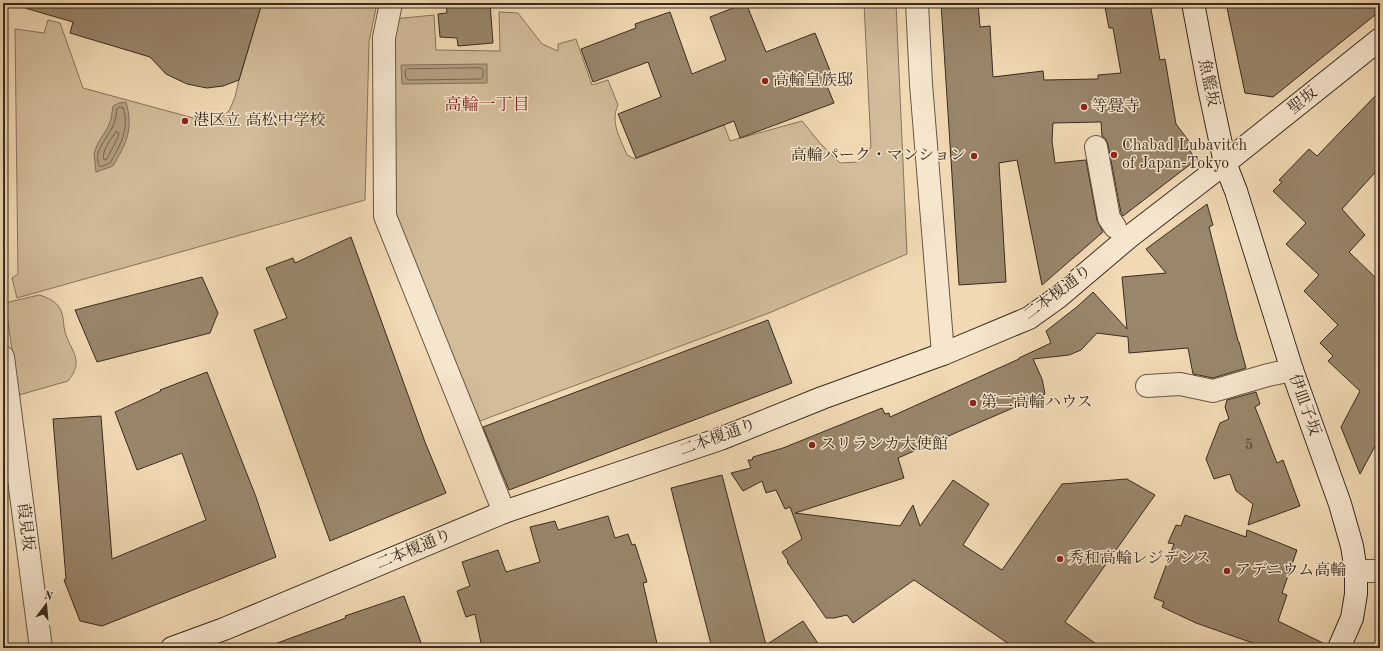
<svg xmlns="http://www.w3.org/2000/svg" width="1383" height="651" font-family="'Old Standard TT','Noto Serif JP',serif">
	<rect width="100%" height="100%" fill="#f1d9b3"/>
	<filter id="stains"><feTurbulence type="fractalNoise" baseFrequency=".005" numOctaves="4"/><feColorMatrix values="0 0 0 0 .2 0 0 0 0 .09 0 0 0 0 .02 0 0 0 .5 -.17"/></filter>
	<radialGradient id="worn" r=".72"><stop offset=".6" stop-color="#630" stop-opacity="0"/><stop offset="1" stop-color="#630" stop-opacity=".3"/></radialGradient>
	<g fill="#d2bc9a" stroke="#86745c">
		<polygon points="262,3 377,3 369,42 365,200 17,298 12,278 18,274 15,29 44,33 48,20 60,23 83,88 208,122 218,120 229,111 235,97 239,80"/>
		<path d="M864 3H896L907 254 769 313 480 421 389 216 394 19 434 15 436 50 500 51 499 12 518 13 542 44 558 51V44L576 39 592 85 608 80 618 105C610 122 620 138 627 155L635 159 724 125 730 141 802 121 820 143 840 163 858 162 871 147Z"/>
		<polygon points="3,57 4,88 3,242"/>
		<path d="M39 295C47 297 58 302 61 311 64 317 63 325 65 332 71 352 85 360 68 381L19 395 5 303Z"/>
	</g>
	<g fill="#b29e80" stroke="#827059">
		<polygon points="487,64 487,83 402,84 401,65"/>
		<path d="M126 102C134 129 126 144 113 166L96 172 94 153 98 143 108 127 111 119 113 106 119 103Z"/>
	</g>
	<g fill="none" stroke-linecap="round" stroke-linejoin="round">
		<g stroke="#76654f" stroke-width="1">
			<polygon points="481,68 483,70 483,77 481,79 408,80 406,78 405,71 407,69"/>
			<path d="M120 107 123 108C130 128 120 146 110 163L100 167C92 153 106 140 112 128 115 122 116 116 117 109Z"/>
			<path d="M116 132 119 133 118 137 107 159 104 160C101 151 111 139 116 132Z"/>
		</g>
	</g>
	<g fill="#99866b" stroke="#392c1e">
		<polygon points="26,3 262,3 239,80 223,86 207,88 187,84 166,74 150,57 70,33 73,22 25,8"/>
		<polygon points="446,3 490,3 493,43 458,46 457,38 440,37 438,14 447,13"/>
		<polygon points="746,3 766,52 815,33 833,78 825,81 834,103 740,138 734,121 636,158 618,114 661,97 648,62 593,82 581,49 636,28 635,24 670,12 692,74 726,60 710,17"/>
		<polygon points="941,3 978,3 980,27 990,26 993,77 1043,71 1044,80 1098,79 1098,75 1121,73 1113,28 1109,28 1105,7 1123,3 1150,3 1160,60 1165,59 1176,124 1194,148 1190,151 1196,160 1123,216 1121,213 1108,145 1106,139 1102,136 1101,122 1053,123 1052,141 1055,163 1086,160 1097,220 1103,232 1042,285 1017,160 999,163 1006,282 959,285"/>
		<polygon points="1226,3 1380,3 1380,11 1273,97 1245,93"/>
		<polygon points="1380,91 1380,167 1342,209 1365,235 1349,252 1380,282 1380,437 1360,474 1341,427 1360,391 1328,361 1333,356 1320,343 1338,325 1304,291 1319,275 1286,244 1306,223 1273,191 1282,182 1279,180 1309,149 1317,156"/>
		<polygon points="1207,204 1213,225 1209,227 1238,341 1239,342 1246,368 1213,378 1193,374 1188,348 1129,353 1128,337 1097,333 1081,350 1069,355 1033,359 1042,379 1045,394 898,458 904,478 795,513 900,526 913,505 920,526 953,480 989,504 963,545 1002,570 1062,484 1127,479 1155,495 1065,622 1102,648 1015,648 914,580 853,623 847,615 834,618 826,618 787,562 788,561 782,552 802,539 790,507 785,509 776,490 766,493 762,481 743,491 731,473 751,468 748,460 752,460 753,457 783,448 882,408 885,414 889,413 890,417 1019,359 1019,358 1051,343 1046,331 1078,306 1093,292 1127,329 1122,277 1166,273 1146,249"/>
		<polygon points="351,237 425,442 446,493 330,541 254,330 287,318 266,268 293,258 295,263"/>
		<polygon points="202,277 218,313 210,333 97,362 75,310"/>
		<polygon points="768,320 792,383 509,490 483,427"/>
		<polygon points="207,372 256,497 276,557 102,626 80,621 64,580 66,579 53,419 101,416 112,559 206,520 182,453 137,470 115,412 161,391 160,390"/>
		<polygon points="1256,392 1260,404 1255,407 1277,463 1283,460 1300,506 1248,525 1253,504 1236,491 1230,474 1214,479 1206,459 1220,423 1229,419 1225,407 1227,400"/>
		<polygon points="722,475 766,645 803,621 821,648 712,648 671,488"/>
		<polygon points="1185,515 1246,537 1247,530 1297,550 1282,593 1287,595 1278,621 1327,645 1327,648 1267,648 1196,623 1162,607 1164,602 1154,598 1174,544 1168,543 1176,525 1181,526"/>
		<polygon points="608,516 615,538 628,534 632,545 635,544 647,582 643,583 658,648 482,648 475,614 466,617 457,591 470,586 462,562 498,550 506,572 540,562 530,527 555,521 558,530"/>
		<polygon points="404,596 423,648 270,648 269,646 346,618 345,616"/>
	</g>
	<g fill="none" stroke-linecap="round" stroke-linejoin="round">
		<defs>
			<g id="street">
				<polyline points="391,3 384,38 385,216 504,512"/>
				<polyline points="917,3 921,84 943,354"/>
				<polyline points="1096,147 1109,218 1115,227"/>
				<polyline points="3,357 41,648"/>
				<polyline points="1147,386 1180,384 1213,391 1268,375 1292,370"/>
				<polyline points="1356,571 1380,571"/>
			</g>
			<g id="secondary">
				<polyline points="1193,3 1209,88 1225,163 1236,191 1292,370 1340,504 1352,546 1356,571 1356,594 1352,618 1339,648"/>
				<polyline points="172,648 224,629 504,512 720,439 822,398 943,354 1029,318 1057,298 1129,237 1225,163 1380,39"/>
			</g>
		</defs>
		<use href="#street" stroke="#675743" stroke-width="24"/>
		<use href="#secondary" stroke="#392c1e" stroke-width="24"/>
		<use href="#street" stroke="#f6e6ce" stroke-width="22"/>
		<use href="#secondary" stroke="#f6e6ce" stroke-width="22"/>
	</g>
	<g fill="#8f2418" stroke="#f6e6ce" stroke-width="1.5">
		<circle cx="765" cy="81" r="4"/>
		<circle cx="1084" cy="107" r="4"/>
		<circle cx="185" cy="121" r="4"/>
		<circle cx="1114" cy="155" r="4"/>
		<circle cx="974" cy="156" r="4"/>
		<circle cx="973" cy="403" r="4"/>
		<circle cx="812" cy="445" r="4"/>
		<circle cx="1060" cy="559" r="4"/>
		<circle cx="1227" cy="571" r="4"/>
	</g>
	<g text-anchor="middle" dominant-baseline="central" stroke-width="3" stroke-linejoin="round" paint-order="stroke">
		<g font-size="14" fill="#514231">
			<text x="1249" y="445">5</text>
		</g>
		<g font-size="16" fill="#392c1e" stroke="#f6e6ce" text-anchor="start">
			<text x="773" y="81">高輪皇族邸</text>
			<text x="1092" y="107">等覺寺</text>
			<text x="193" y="121">港区立 高松中学校</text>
			<text x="1122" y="146">Chabad Lubavitch<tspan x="1122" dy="18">of Japan-Tokyo</tspan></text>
			<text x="966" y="156" text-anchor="end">高輪パーク・マンション</text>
			<text x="981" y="403">第二高輪ハウス</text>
			<text x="820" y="445">スリランカ大使館</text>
			<text x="1068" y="559">秀和高輪レジデンス</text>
			<text x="1235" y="571">アデニウム高輪</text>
		</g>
		<g font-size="16" fill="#392c1e" stroke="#f6e6ce">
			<text transform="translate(1208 83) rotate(78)">魚籃坂</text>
			<text transform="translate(1303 101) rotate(-39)">聖坂</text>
			<text transform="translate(1058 293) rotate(-37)">二本榎通り</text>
			<text transform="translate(1304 405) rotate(70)">伊皿子坂</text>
			<text transform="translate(718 438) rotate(-20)">二本榎通り</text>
			<text transform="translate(25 527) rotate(83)">葭見坂</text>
			<text transform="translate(414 550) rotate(-23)">二本榎通り</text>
		</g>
		<g font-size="17" fill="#7a1f14" stroke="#f6e6ce">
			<text x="487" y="105">高輪一丁目</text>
		</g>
	</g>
	<rect width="1383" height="651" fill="none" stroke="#f1d9b3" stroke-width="16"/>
	<rect x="4" y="4" width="1375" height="643" fill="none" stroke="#392c1e" stroke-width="2"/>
	<rect x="8" y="8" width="1367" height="635" fill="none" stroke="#392c1e"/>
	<g transform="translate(46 605) rotate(16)" stroke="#f6e6ce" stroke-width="3" paint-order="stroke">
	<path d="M0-3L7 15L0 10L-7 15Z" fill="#392c1e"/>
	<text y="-6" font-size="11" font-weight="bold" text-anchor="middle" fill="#392c1e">N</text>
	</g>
	<rect width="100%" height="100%" filter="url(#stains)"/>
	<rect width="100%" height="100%" fill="url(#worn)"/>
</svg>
